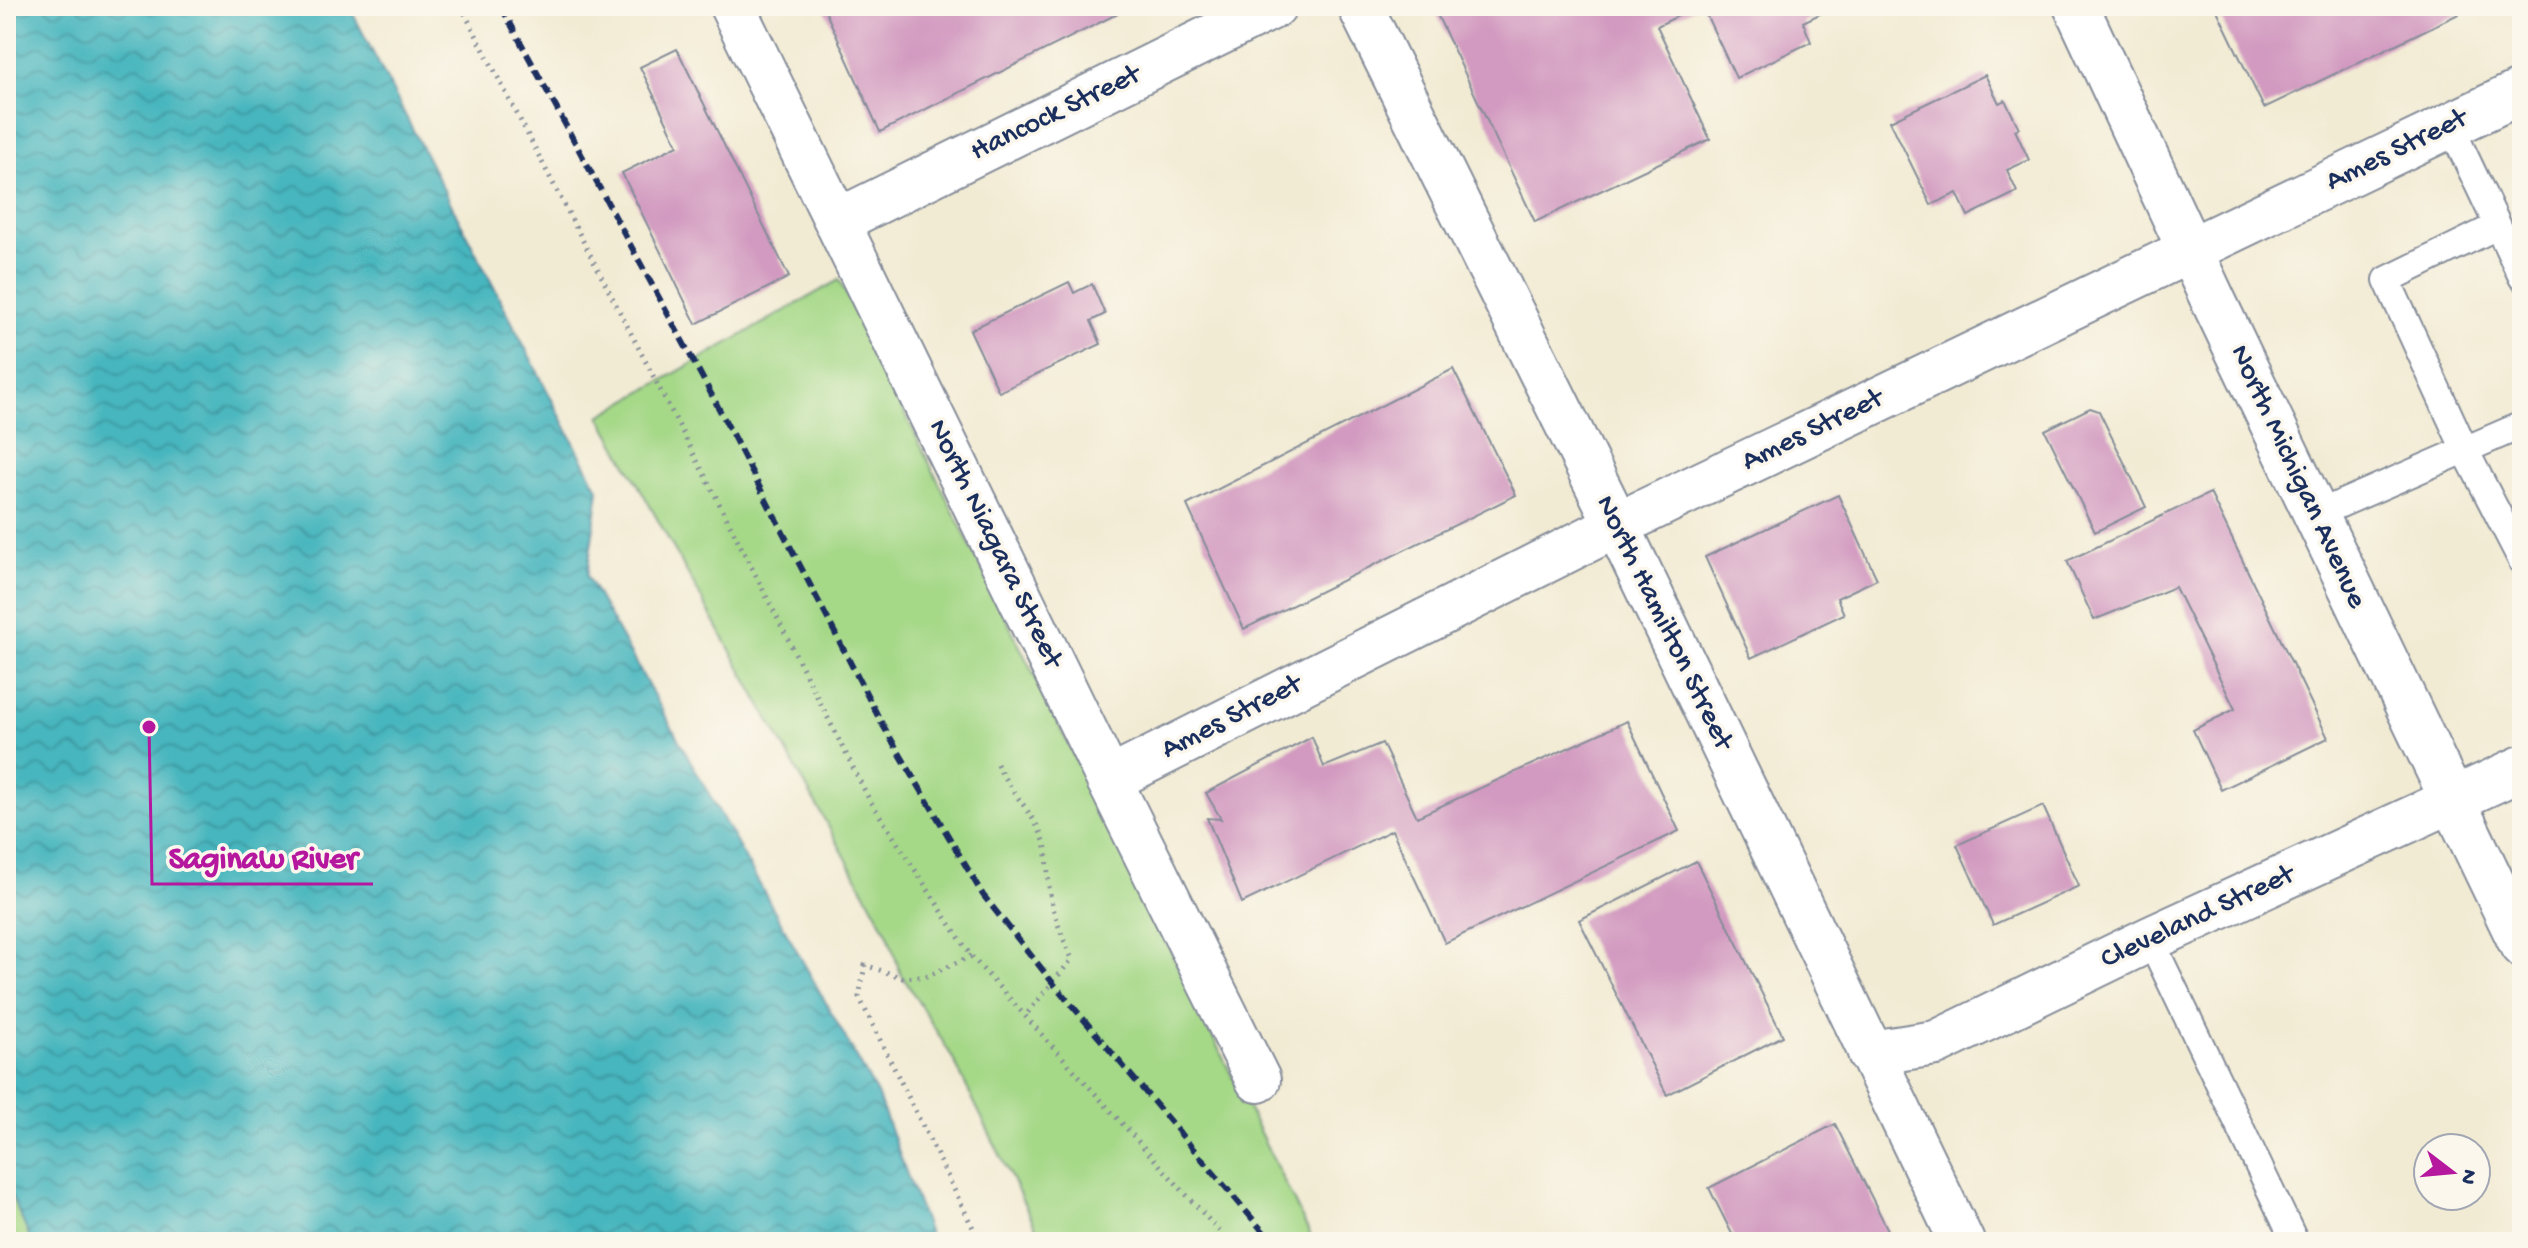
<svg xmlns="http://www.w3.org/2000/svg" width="2528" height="1248" font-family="'Gochi Hand',sans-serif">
	<defs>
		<pattern id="water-waves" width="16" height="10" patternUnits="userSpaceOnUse" patternTransform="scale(2)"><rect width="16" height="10" fill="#47b6be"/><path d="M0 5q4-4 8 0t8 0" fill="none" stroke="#3a949e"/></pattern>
	</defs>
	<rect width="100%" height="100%" fill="#fbf7ec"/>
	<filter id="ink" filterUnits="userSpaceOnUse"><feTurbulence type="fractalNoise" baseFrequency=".0125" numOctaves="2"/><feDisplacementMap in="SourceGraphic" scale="16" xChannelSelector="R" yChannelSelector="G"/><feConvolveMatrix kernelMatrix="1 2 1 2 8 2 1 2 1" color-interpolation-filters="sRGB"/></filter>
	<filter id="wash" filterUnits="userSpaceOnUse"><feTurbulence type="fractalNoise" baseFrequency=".006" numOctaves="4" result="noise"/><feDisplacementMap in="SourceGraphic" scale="32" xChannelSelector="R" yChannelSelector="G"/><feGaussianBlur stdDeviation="1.8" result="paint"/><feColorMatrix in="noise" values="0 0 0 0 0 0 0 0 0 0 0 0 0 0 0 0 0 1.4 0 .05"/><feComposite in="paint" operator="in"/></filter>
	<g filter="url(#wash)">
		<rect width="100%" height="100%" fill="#f2ebd4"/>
		<g fill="#a5d887" stroke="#608472" stroke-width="2">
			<polygon points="839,280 1314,1242 1043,1242 951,1055 900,972 887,932 600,416"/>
			<polygon points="6,1184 32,1242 6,1242"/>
		</g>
		<polygon fill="url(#water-waves)" stroke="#31728e" stroke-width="2" points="6,6 349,6 599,491 587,576 877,1094 932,1242 32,1242 6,1184"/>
		<g id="blocks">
			<g fill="#d29ac0">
				<polygon points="823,6 1133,6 880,132"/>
				<polygon points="1433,6 1699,6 1657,26 1710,139 1535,222"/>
				<polygon points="1702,6 1836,6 1803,22 1811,42 1736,78"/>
				<polygon points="2215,6 2468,6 2469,9 2264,108"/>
				<polygon points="677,49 789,277 696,324 622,173 678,145 640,67"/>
				<polygon points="1985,75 1999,103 2005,100 2019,128 2015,130 2029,160 2007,170 2017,192 1968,216 1957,193 1931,205 1890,121"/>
				<polygon points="1069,282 1074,293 1092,284 1105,314 1091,321 1101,344 999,392 970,330"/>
				<polygon points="1453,369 1516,495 1244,629 1187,505"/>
				<polygon points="2090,408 2099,411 2146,507 2095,532 2045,430"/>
				<polygon points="2210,493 2328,738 2221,790 2193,730 2235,709 2175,587 2094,620 2067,561"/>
				<polygon points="1838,495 1877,579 1837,598 1844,614 1751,658 1705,557"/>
				<polygon points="1627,721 1679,831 1445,943 1392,830 1242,903 1207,818 1221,819 1206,793 1312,737 1324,767 1382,743 1417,817"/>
				<polygon points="2043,806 2079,886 1993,925 1957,845"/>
				<polygon points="1696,861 1783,1036 1667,1095 1579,920"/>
				<polygon points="1835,1124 1894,1242 1736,1242 1709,1188"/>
			</g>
		</g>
	</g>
	<g filter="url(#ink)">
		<use href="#blocks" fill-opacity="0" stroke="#868d99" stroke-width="2"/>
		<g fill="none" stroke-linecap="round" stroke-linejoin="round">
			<defs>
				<g id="lane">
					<polyline points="2450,125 2522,277"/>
					<polyline points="2497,226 2387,280 2465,450 2522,561"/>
					<polyline points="2315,515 2522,425"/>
					<polyline points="2150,939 2295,1242"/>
				</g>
				<g id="street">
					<polyline points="732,6 1109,780 1258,1080"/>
					<polyline points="1360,6 1617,525 1962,1242"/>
					<polyline points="838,221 1274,6"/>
					<polyline points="1109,780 1617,525 2522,91"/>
					<polyline points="1870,1053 1936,1043 2150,939 2522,768"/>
				</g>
				<polyline id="secondary" points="2076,6 2214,302 2522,945"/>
			</defs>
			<use href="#lane" stroke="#868d99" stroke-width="30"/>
			<use href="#street" stroke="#868d99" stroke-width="48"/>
			<use href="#secondary" stroke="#868d99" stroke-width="48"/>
			<g stroke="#868d99" stroke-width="5" stroke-dasharray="2 6" stroke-linecap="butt">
				<polyline points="461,6 717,499 869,799 971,956 1229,1242"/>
				<path d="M997 764C1010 793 1035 813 1045 844 1049 860 1047 878 1050 894 1054 917 1063 938 1072 959L1025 1016"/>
				<polyline points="971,956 928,976 903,978 865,965 859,997 980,1242"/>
			</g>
			<use href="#lane" stroke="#fff" stroke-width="26"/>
			<use href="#street" stroke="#fff" stroke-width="44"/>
			<use href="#secondary" stroke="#fff" stroke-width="44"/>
			<polyline stroke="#1b2f5e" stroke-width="6" stroke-dasharray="12 6" stroke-linecap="butt" points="501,6 715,401 881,722 983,895 1053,983 1272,1242"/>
		</g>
	</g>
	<g text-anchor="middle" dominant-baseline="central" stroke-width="7" stroke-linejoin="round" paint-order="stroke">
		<g font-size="30" fill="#1b2f5e" stroke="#fbf7ec">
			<text transform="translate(1056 114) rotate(-26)">Hancock Street</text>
			<text transform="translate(2397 151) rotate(-26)">Ames Street</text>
			<text transform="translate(1813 431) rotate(-26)">Ames Street</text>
			<text transform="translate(2297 477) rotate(65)">North Michigan Avenue</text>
			<text transform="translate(994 544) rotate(64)">North Niagara Street</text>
			<text transform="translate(1663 623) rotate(64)">North Hamilton Street</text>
			<text transform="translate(1232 718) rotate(-27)">Ames Street</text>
			<text transform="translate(2198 918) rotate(-25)">Cleveland Street</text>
		</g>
	</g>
	<path fill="none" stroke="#b5179e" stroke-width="3" d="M149 727L152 884H373"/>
	<circle fill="#b5179e" stroke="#fbf7ec" stroke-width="3" cx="149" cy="727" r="8"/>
	<g font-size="32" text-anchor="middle" font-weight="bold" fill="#b5179e" stroke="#fbf7ec" stroke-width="7" stroke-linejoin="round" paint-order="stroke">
		<text x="263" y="867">Saginaw River</text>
	</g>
	<rect width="2528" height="1248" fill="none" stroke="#fbf7ec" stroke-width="32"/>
	<g transform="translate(2452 1172) rotate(106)"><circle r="38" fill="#fbf7ec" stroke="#a1a7b3" stroke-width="2"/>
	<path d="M0-6L14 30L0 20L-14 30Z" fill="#b5179e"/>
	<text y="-12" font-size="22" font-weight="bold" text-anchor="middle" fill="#1b2f5e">N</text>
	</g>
</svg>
